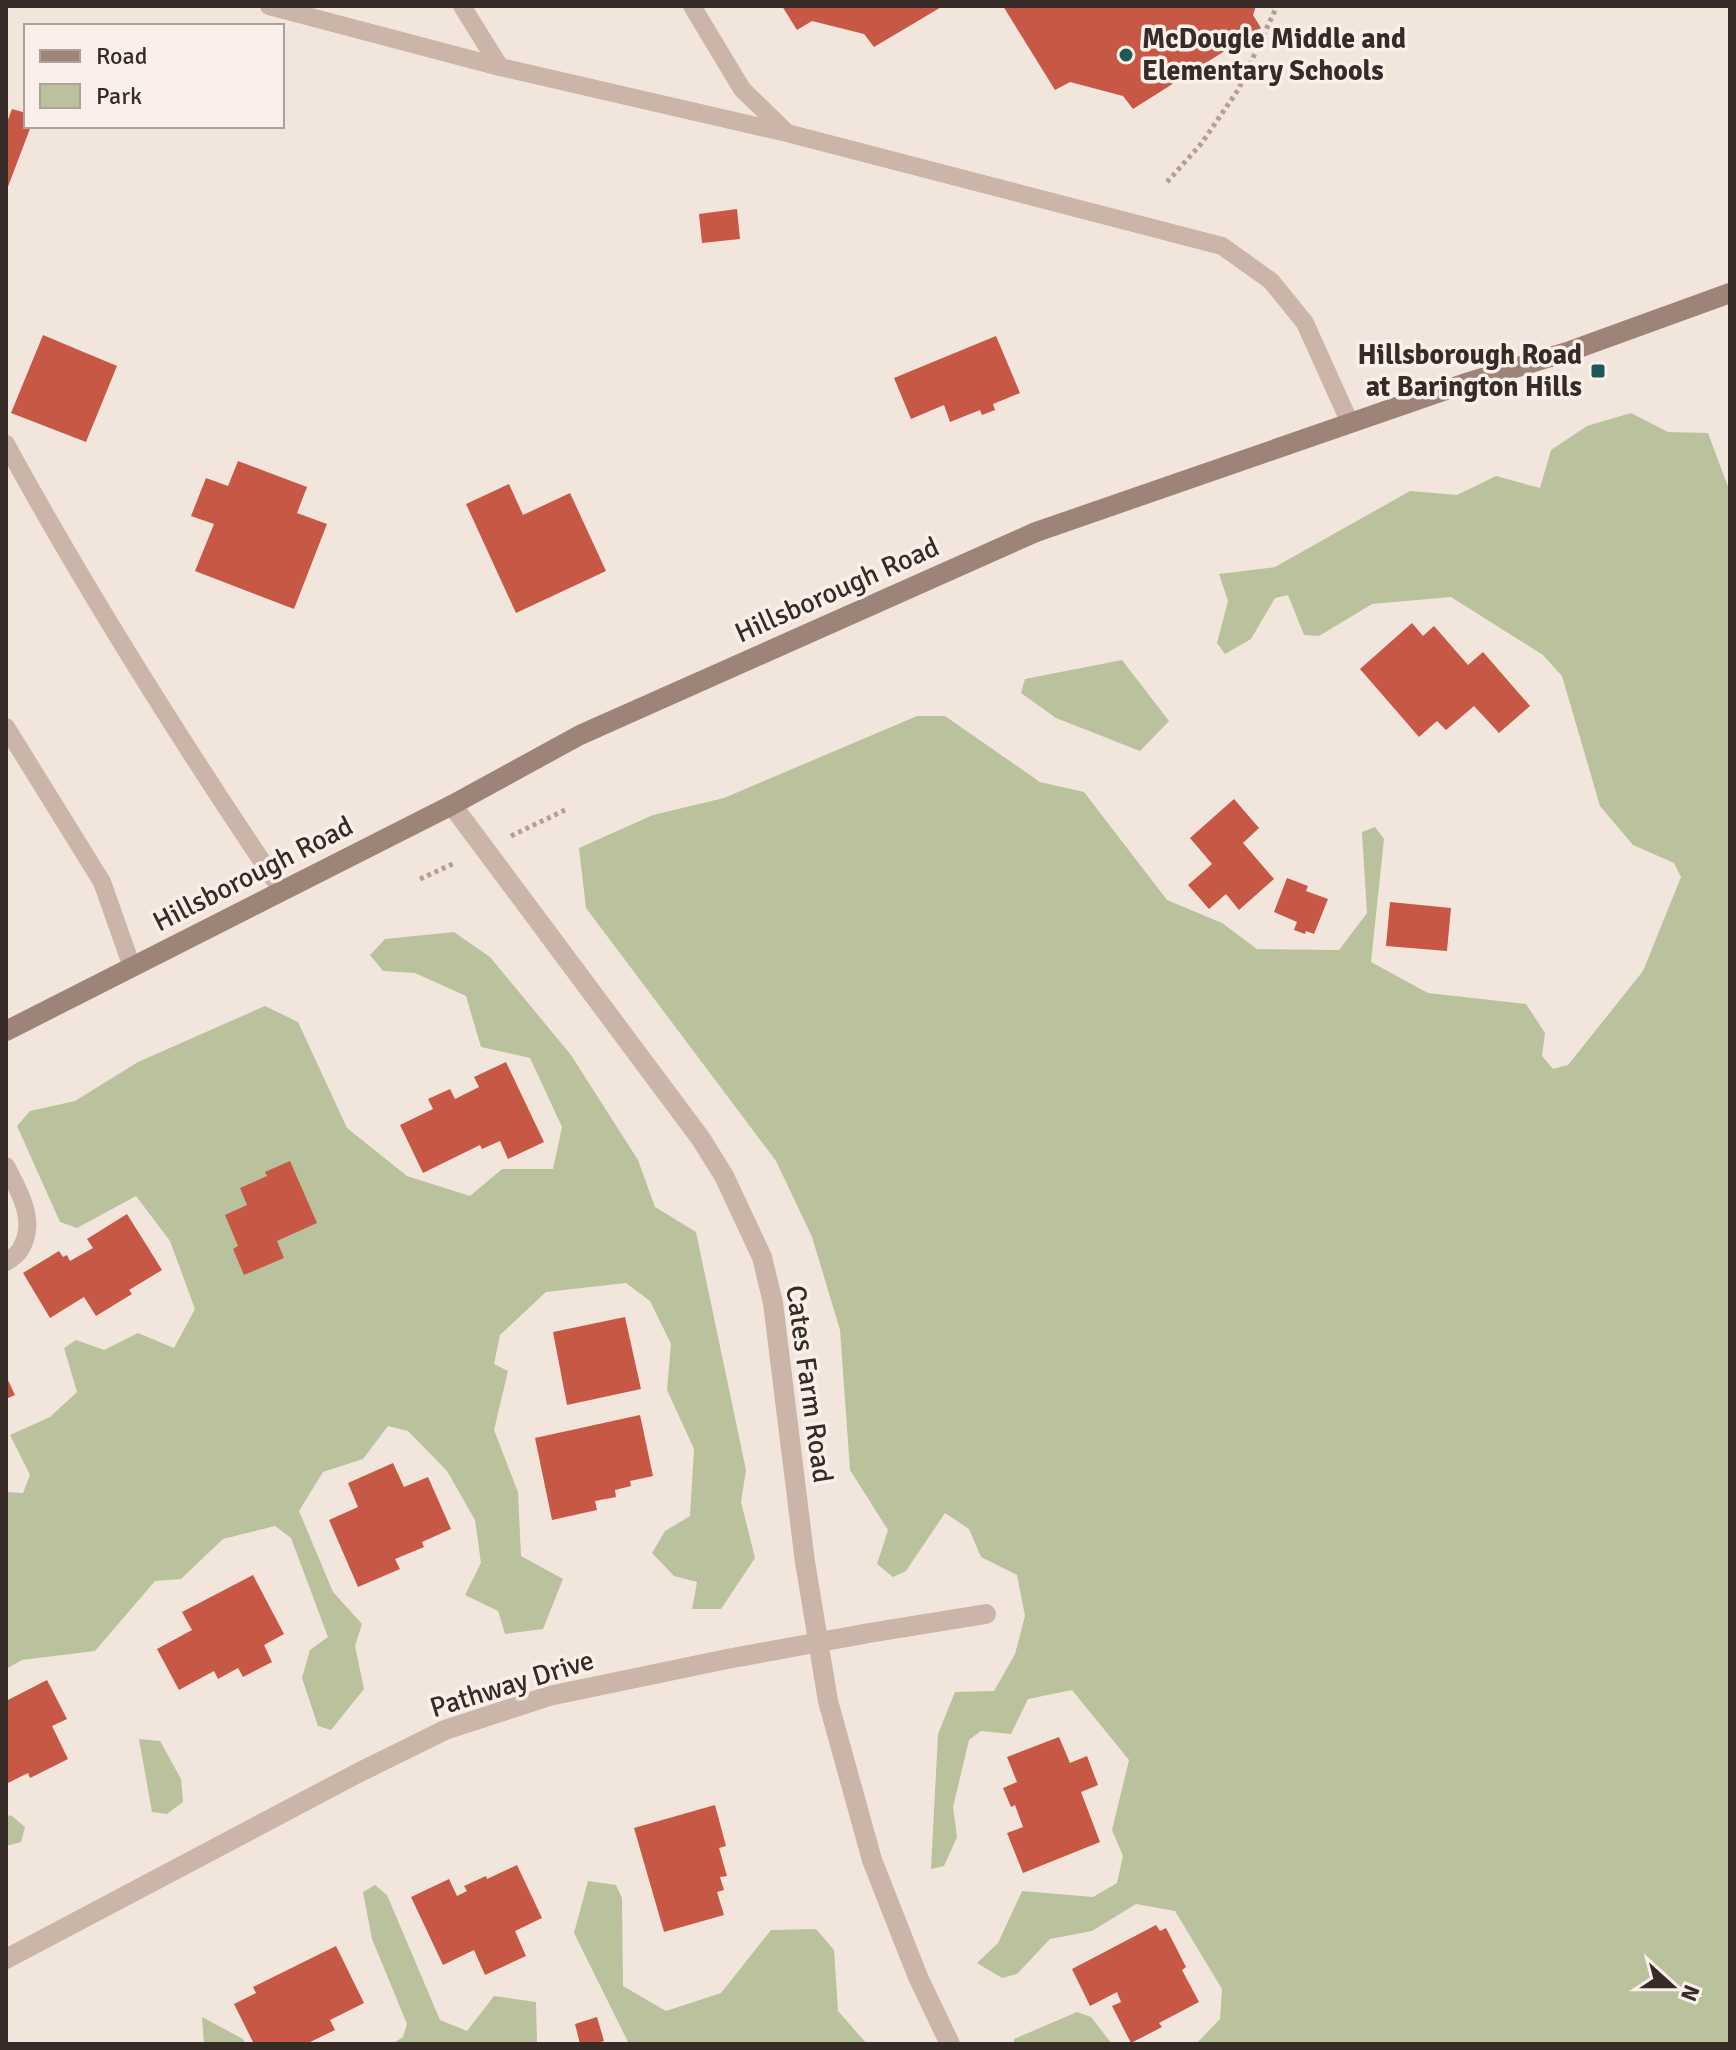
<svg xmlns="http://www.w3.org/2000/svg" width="1736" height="2050" font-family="Signika,sans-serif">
	<rect width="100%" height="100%" fill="#f2e6dc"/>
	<g fill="#b9c29c">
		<polygon points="1631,413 1668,432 1708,433 1730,492 1730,2044 1196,2044 1220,2019 1222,1989 1175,1911 1136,1904 1092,1931 1050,1939 1017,1974 1002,1978 977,1963 998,1943 1022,1891 1093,1897 1117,1883 1123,1856 1112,1830 1129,1760 1072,1690 1028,1699 1011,1734 981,1731 969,1740 953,1807 957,1837 944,1866 931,1869 938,1734 955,1692 994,1691 1015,1654 1025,1616 1017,1575 981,1557 969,1529 945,1513 906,1571 893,1577 877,1564 888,1530 850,1470 840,1330 812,1237 776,1161 586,908 579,848 653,815 724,798 917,716 945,716 1040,782 1084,792 1167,900 1222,923 1257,949 1339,950 1367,913 1362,832 1375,827 1384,839 1371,962 1428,993 1526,1004 1545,1033 1542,1056 1553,1069 1568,1065 1643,971 1681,877 1674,863 1633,845 1600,806 1562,676 1543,655 1451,597 1372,604 1319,636 1304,635 1288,595 1275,598 1251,639 1225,654 1217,643 1228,601 1219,574 1275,567 1410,491 1457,495 1496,476 1540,488 1551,450 1587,426"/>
		<polygon points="1122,660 1169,721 1140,751 1056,718 1021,693 1025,679"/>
		<polygon points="454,932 490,957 571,1055 638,1160 655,1207 696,1232 746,1470 741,1502 755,1558 721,1609 692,1609 697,1582 674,1576 652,1553 665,1531 690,1516 694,1449 667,1390 671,1344 650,1301 626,1283 546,1292 500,1335 494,1364 508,1371 494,1430 518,1492 521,1556 563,1579 543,1629 505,1634 498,1611 465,1595 481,1563 475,1520 447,1471 408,1431 388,1426 363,1459 323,1472 299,1511 333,1592 362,1624 355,1646 364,1689 331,1730 318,1726 302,1678 310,1650 328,1637 291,1538 275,1526 223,1539 181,1579 155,1581 95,1651 22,1660 6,1669 6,1492 23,1493 30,1475 10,1435 50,1417 77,1392 64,1348 76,1340 104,1350 138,1333 174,1348 195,1309 170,1241 136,1196 77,1228 60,1222 17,1126 30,1111 75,1101 138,1062 265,1006 298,1022 347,1128 407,1176 470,1196 502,1169 553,1169 562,1127 530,1058 481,1047 466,996 415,973 383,971 370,955 385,939"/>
		<polygon points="139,1739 160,1741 181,1779 183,1802 167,1814 152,1812"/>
		<polygon points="6,1815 12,1816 25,1827 21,1842 6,1846"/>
		<polygon points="588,1881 616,1885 622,1898 623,1986 666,2011 721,1993 771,1930 816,1929 834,1950 838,2011 867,2044 629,2044 574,1933"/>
		<polygon points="375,1885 387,1895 440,2020 467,2031 494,1996 536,2002 537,2044 392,2044 403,2037 407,2024 372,1939 363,1892"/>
		<polygon points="1077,2012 1091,2017 1112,2044 1014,2044 1014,2039"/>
		<polygon points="202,2017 243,2039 246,2044 204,2044"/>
	</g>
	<g fill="#c75845">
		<polygon points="782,6 943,6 874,47 864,34 812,21 797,30"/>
		<polygon points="1003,6 1256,6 1253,15 1261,28 1133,109 1123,96 1070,82 1055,90"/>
		<polygon points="12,109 26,113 26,126 31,126 6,192 6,125"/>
		<polygon points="737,209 740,239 702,243 699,214"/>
		<polygon points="43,335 117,366 86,442 11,413"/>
		<polygon points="996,336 1020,393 993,404 995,410 982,415 980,410 950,422 944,405 911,419 894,378"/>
		<polygon points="238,461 307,487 297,513 327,524 294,609 195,571 214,524 191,516 206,478 228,486"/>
		<polygon points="509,484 523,515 570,493 606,571 516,613 466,504"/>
		<polygon points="1412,623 1423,636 1434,626 1468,665 1483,652 1530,706 1499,733 1474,706 1446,730 1437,721 1419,737 1360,669"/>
		<polygon points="1234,799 1259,828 1243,843 1274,879 1239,910 1226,894 1209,909 1188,885 1212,864 1190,838"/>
		<polygon points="1287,878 1308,886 1306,891 1328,899 1314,934 1306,931 1305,934 1294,930 1297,922 1274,912"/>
		<polygon points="1390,902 1451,908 1447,951 1386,946"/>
		<polygon points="506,1062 544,1142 508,1159 500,1141 482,1149 480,1145 423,1173 400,1125 433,1109 428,1099 450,1089 455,1099 479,1087 474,1077"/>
		<polygon points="290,1161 317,1223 277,1241 284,1258 244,1275 233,1249 238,1246 225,1215 247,1205 240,1188 267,1176 265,1172"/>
		<polygon points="127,1214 162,1270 129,1290 132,1294 96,1316 84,1297 50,1318 23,1273 59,1251 63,1257 67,1255 70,1261 93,1248 87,1239"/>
		<polygon points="625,1317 641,1389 567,1405 553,1332"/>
		<polygon points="6,1376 15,1395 6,1399"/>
		<polygon points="640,1415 653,1476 630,1481 631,1486 615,1490 616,1497 595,1501 597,1510 552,1520 535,1438"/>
		<polygon points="393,1463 404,1487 428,1477 451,1529 422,1542 424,1547 395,1559 400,1569 358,1587 329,1520 358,1507 348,1483"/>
		<polygon points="253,1575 284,1634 264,1645 272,1662 243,1677 238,1668 218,1679 214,1671 179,1690 157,1649 192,1630 182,1612"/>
		<polygon points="47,1680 67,1719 52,1726 68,1759 30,1778 28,1773 6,1784 6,1701"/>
		<polygon points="1059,1737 1070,1763 1087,1756 1098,1785 1081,1792 1100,1842 1023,1873 1007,1833 1023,1827 1015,1805 1011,1807 1003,1788 1017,1782 1007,1757"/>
		<polygon points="715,1805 726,1846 719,1848 727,1876 720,1877 724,1890 717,1892 724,1915 664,1932 634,1828"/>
		<polygon points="517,1865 542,1918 515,1931 526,1956 485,1975 474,1950 443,1965 411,1897 449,1879 457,1896 467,1891 464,1886 486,1876 487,1879"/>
		<polygon points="1156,1925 1160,1931 1166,1928 1186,1967 1182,1970 1199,2002 1159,2023 1162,2027 1131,2043 1112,2006 1121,2002 1117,1992 1090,2006 1072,1969"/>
		<polygon points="336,1946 364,2003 330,2020 335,2030 306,2044 254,2044 234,2004 256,1993 253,1987"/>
		<polygon points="597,2017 604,2041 594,2044 580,2044 575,2024"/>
	</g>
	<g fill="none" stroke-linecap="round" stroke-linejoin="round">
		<g stroke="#b79e92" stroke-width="5" stroke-dasharray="4 4" stroke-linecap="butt">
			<polyline points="1167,182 1201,144 1238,90 1277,6"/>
			<polyline points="511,836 565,810"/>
			<polyline points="420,879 455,863"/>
		</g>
		<g stroke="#cbb4a8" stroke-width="18">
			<polyline points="269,6 500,67 787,133 1222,246 1271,281 1305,323 1350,423"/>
			<polyline points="462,6 500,67"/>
			<polyline points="692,6 742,89 785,131"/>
			<path d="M6 444C90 598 184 746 282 891"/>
			<polyline points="6,727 102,882 132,967"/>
			<path d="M6 1166C19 1191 38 1222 20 1250 17 1255 11 1259 6 1262"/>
		</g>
		<g stroke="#cbb4a8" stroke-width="20">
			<polyline points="452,805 701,1139 724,1176 762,1257 773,1303 805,1562 828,1701 872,1860 918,1977 950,2044"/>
			<polyline points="6,1959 356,1774 445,1730 549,1696 727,1659 869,1633 986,1614"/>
		</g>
		<polyline stroke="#9e8379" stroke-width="20" points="6,1031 452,805 580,735 1036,532 1469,382 1570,351 1730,293"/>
	</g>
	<g fill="#1d5957" stroke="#faf0e9" stroke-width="3">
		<circle cx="1126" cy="55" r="8"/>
		<rect x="1590" y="363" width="16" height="16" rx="4"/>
	</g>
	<g text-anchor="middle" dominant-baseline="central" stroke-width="7" stroke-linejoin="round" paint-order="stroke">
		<g font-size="28" font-weight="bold" fill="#372b28" stroke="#faf0e9" text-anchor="start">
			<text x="1142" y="39">McDougle Middle and<tspan x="1142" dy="32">Elementary Schools</tspan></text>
			<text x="1582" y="355" text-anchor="end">Hillsborough Road<tspan x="1582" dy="32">at Barington Hills</tspan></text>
		</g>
		<g font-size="28" fill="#372b28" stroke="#faf0e9">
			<text transform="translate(837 590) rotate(-24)">Hillsborough Road</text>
			<text transform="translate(253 874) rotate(-27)">Hillsborough Road</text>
			<text transform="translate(809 1384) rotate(82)">Cates Farm Road</text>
			<text transform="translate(512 1684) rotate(-17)">Pathway Drive</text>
		</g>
	</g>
	<rect width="1736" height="2050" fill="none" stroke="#372b28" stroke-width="16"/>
	<rect x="24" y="24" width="260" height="104" fill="#faf0e9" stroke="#aca19c" stroke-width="2"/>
	<rect x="40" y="50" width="40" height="12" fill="#9e8379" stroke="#aca19c" stroke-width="2"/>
	<text x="96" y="64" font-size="24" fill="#372b28">Road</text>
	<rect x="40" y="84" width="40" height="24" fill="#b9c29c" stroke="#aca19c" stroke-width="2"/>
	<text x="96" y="104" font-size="24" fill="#372b28">Park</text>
	<g transform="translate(1672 1986) rotate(111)" stroke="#faf0e9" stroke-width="6" paint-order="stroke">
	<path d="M0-6L14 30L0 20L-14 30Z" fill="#372b28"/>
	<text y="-12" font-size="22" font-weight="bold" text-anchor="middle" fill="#372b28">N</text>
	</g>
</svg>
